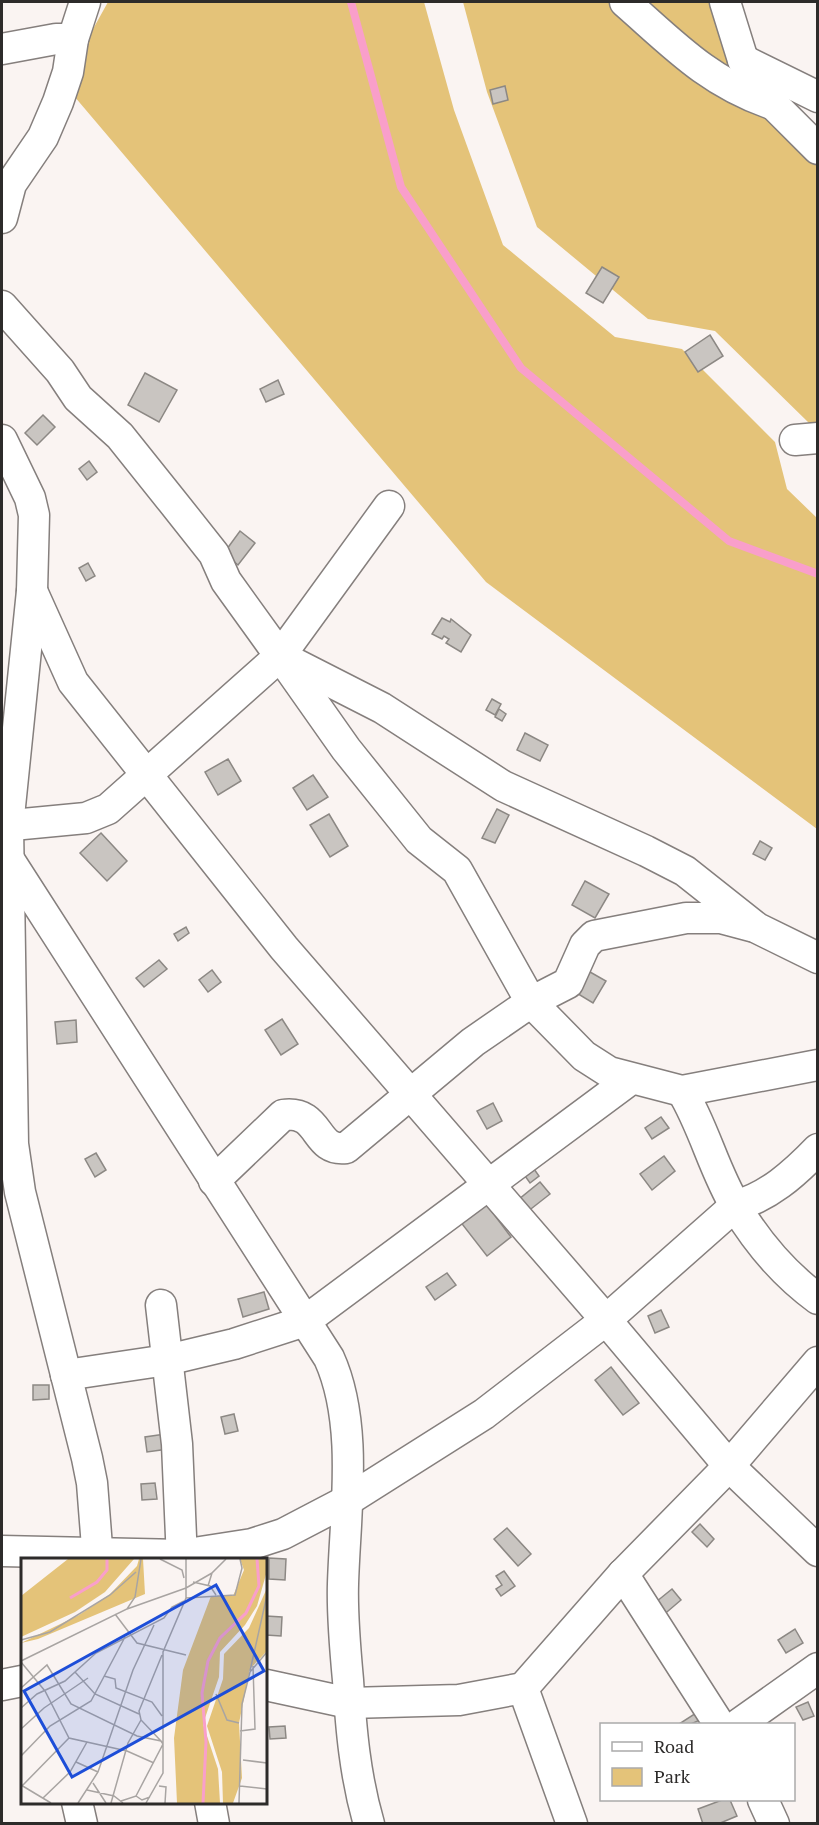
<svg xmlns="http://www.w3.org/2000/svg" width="819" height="1825" font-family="'PT Serif',serif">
	<rect width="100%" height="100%" fill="#faf4f2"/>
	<g fill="#e4c379">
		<polygon points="108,2 424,2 454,110 503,245 615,337 682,349 775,442 787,489 817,518 817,829 486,582 63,83"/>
		<polygon points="463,2 722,2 817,150 817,458 809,423 715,331 648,319 537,227 487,92"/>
	</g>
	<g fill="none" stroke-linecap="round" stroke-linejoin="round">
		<polyline stroke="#f99fca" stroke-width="8" points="351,2 401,187 521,368 729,541 818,574"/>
	</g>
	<g fill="#c9c5c1" stroke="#8c8884" stroke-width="1.5">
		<polygon points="505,86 508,100 493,104 490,90"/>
		<polygon points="602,267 619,277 603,303 586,293"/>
		<polygon points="710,335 723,356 698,372 685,352"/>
		<polygon points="145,373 177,390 159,422 128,405"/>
		<polygon points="278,380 284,394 266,402 260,389"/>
		<polygon points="43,415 55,427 37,445 25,433"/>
		<polygon points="89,461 97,472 87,480 79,469"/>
		<polygon points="240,531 255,543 238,565 224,553"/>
		<polygon points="88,563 95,576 86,581 79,568"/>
		<polygon points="442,618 450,622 451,619 471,635 461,652 446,643 449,639 444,636 442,639 432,634"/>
		<polygon points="492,699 501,704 495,715 486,710"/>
		<polygon points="499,709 506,714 502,721 495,717"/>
		<polygon points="525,733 548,745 540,761 517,750"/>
		<polygon points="228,759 241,781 218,795 205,772"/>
		<polygon points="313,775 328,797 307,810 293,788"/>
		<polygon points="497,809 509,815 495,843 482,838"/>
		<polygon points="329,814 348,846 330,857 310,825"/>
		<polygon points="101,833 127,861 107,881 80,853"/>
		<polygon points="760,841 772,848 765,860 753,854"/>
		<polygon points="585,881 609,894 595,918 572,905"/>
		<polygon points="186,927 189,933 178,941 174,934"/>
		<polygon points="159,960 167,969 144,987 136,978"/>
		<polygon points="583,968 606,981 593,1003 570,989"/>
		<polygon points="212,970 221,982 208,992 199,980"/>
		<polygon points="282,1019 298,1044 281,1055 265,1030"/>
		<polygon points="76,1020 77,1042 57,1044 55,1022"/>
		<polygon points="493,1103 502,1121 487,1129 477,1111"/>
		<polygon points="661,1117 669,1128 652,1139 645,1128"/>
		<polygon points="96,1153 106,1170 95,1177 85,1159"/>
		<polygon points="664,1156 675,1171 652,1190 640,1174"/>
		<polygon points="534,1169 539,1176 530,1183 525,1176"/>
		<polygon points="540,1182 550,1194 527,1212 518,1200"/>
		<polygon points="484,1201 511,1237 487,1256 459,1220"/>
		<polygon points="447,1273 456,1285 435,1300 426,1287"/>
		<polygon points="264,1292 269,1309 243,1317 238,1299"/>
		<polygon points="661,1310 669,1327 655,1333 648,1316"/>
		<polygon points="611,1367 639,1403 623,1415 595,1380"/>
		<polygon points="33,1385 49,1385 49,1399 33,1400"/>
		<polygon points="234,1414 238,1431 225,1434 221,1417"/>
		<polygon points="165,1434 168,1449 147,1452 145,1437"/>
		<polygon points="155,1483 157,1499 142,1500 141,1484"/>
		<polygon points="700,1524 714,1539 707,1547 692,1532"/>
		<polygon points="507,1528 531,1554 518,1566 494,1539"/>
		<polygon points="269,1558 286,1559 285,1580 269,1579"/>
		<polygon points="504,1571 515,1586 501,1596 496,1589 502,1585 496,1576"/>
		<polygon points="672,1589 681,1600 661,1617 651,1606"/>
		<polygon points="266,1616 282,1617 281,1636 266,1635"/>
		<polygon points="795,1629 803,1643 786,1653 778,1640"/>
		<polygon points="808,1702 814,1716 803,1720 796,1707"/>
		<polygon points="696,1713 700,1720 691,1724 679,1724"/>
		<polygon points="285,1726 286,1738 270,1739 269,1727"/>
		<polygon points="722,1800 730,1800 737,1816 718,1824 703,1824 698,1809"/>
	</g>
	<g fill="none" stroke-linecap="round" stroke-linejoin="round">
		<defs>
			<g id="street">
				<path d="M625 2C673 44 707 81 769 103"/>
				<polyline points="725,2 743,60 763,94 818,149"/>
				<polyline points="2,49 56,39 73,39"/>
				<polyline points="743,60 818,97"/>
				<polyline points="2,218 11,184 43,137 58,102 68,72 73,39 85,2"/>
				<polyline points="2,306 60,371 78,398 120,436 172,501 214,554 226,581 280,656 382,708 503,786 646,851 685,871 757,928 818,958"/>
				<polyline points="2,440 30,498 34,515 32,591 8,826 13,1144 20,1192 87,1458 92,1483 98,1560"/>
				<polyline points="795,440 818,438"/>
				<polyline points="32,591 73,682 284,948 606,1320 729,1466 818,1551"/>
				<polyline points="284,661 346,749 419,840 457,870 531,1002 584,1056 609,1072 682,1091 818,1065"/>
				<polyline points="2,826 86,818 108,809 280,656 389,506"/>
				<path d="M8 858 329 1358C359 1424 345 1513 343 1584 342 1616 345 1648 348 1680 351 1729 355 1776 369 1824"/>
				<path d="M682 1091C704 1127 714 1171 736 1207 757 1242 785 1275 818 1299"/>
				<path d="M214 1181 283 1115C322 1110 313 1152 346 1148L473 1042 531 1002 568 983 585 945 594 936 686 918H721L751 926"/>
				<polyline points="161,1305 177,1444 182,1560"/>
				<polyline points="66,1375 167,1360 234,1344 305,1321 631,1079"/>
				<path d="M2 1551 181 1555 252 1544 283 1534 348 1500 484 1414 606 1320 735 1206C768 1197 794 1174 818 1149"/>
				<polyline points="623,1574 719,1724"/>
				<polyline points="2,1685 22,1681"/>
				<polyline points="266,1685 349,1703 459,1700 523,1688 623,1574 729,1466 818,1362"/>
				<polyline points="523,1688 572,1824"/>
				<polyline points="739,1724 818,1668"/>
				<polyline points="763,1800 774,1824"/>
				<polyline points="77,1802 82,1824"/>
				<polyline points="210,1802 214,1824"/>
			</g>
		</defs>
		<use href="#street" stroke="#857f7d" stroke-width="33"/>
		<use href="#street" stroke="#fff" stroke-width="30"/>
	</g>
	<g transform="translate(21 1558)">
		<rect width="246" height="246" fill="#faf4f2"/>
		<path d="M47 1H113L84 34 54 54 0 79V38ZM118 1H122L124 36 17 81 0 85 58 57 88 37 116 8ZM219 1H246V13L236 48 224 67 199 94 198 119 182 166 197 211 199 245H156L153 180 162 112 190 38H212L223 12ZM246 30V93L229 111 218 165 221 220 212 245H202L201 214 186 168 202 121 203 96 228 70Z" fill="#e4c379"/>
		<path fill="none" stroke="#f99fca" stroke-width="3" d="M49 40 76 24 86 12V1M182 245 185 184 181 135 187 103 199 80 225 55 238 28 236 1"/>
		<path fill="none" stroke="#a8a4a2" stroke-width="1.5" d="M139 1 161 12 163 20M172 24 189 28 195 37M187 28 191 15 205 1M165 40 214 37 221 10 219 1M106 51 165 30 191 15M94 56 116 85 165 97M0 82 29 74 89 37 115 14M0 103 106 51 114 39 120 1M0 104 24 133 48 180 106 193 133 205M229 113 246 37M54 114 74 136 118 156M83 118 94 121 95 130 131 144 141 158M0 130 26 107 50 146 116 178 140 183 142 186 115 238M195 136 206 162 218 165M0 150 16 136 44 123 75 95 143 60 151 49 163 43M0 171 23 150 67 120M219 173 234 171 232 108M140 183 120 162 118 153 141 97M0 198 29 168 70 143 104 79M222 202 246 205M55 204 77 214M72 225 85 245M0 227 30 245M1 228 48 180M138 228 145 229 144 245M219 228 246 231M66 232 93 238 102 245M22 240 49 214 66 184M100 243 115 238 121 242 129 239M57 245 77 214 112 112 133 67M90 245 107 185 120 162M125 245 142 215V94L165 40V1M218 245 221 146 229 114 246 94"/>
		<path fill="#1d4ed8" fill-opacity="0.15" stroke="#1d4ed8" stroke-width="3" d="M195 27 243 113 51 219 3 133Z"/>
		<rect width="246" height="246" fill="none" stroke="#2d2b2a" stroke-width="3"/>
	</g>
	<rect width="819" height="1825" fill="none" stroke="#2d2b2a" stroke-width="6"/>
	<rect x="600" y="1723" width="195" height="78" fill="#ffffff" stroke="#abaaaa" stroke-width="1.5"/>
	<rect x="612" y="1742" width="30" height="9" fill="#ffffff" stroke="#abaaaa" stroke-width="1.5"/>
	<text x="654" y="1753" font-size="18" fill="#2d2b2a">Road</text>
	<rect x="612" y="1768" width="30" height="18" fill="#e4c379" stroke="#abaaaa" stroke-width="1.5"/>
	<text x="654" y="1783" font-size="18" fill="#2d2b2a">Park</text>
</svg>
